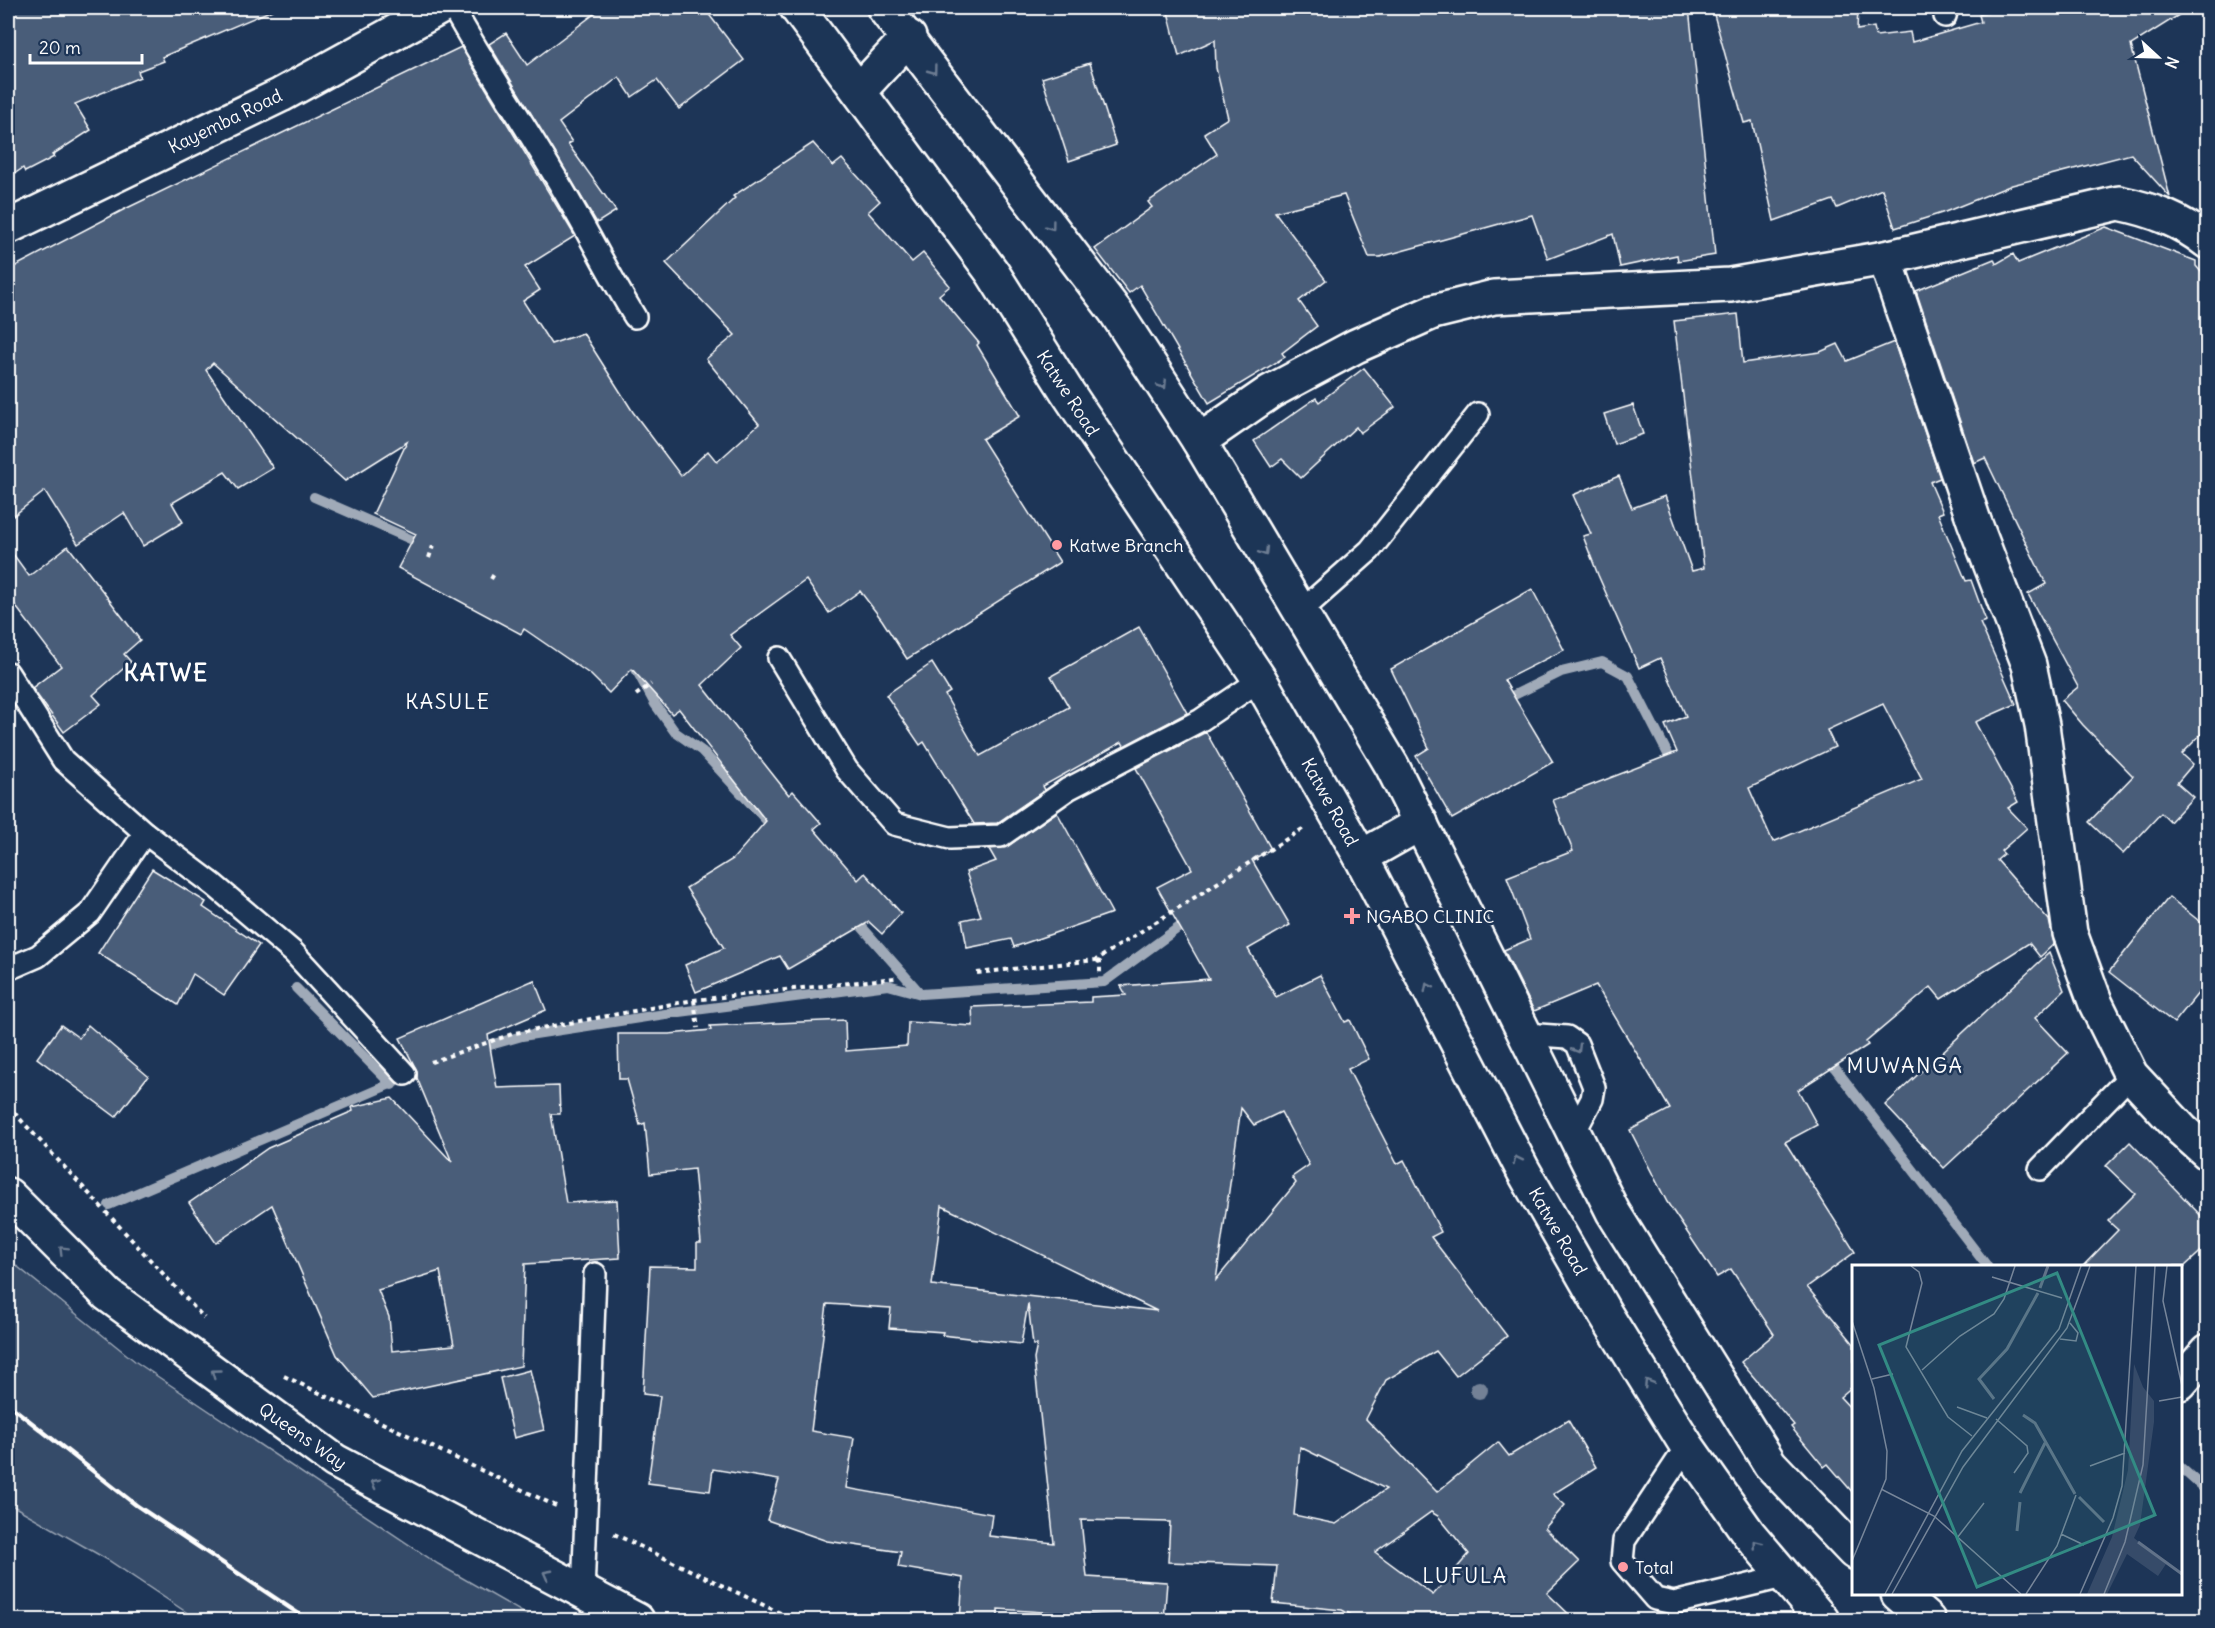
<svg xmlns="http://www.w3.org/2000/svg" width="2215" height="1628" font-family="Delius,sans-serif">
	<rect width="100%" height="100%" fill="#1d3557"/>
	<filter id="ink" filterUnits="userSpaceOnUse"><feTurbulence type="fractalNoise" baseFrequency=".0167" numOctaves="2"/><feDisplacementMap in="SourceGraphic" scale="12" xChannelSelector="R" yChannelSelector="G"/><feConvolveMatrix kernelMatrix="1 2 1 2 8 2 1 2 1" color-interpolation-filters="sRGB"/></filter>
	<g filter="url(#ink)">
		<polygon fill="#364b69" stroke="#9aa5b4" stroke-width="1.5" points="8,1259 136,1362 438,1564 536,1620 198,1620 108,1560 8,1503"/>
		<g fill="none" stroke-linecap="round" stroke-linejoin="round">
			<g stroke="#a0aab8" stroke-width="10">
				<polyline points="314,497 424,545"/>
				<polyline points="636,669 655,704 675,732 702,751 769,823"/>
				<polyline points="1502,701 1561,672 1602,662 1628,676 1674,766"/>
				<polyline points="854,918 921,994"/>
				<polyline points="296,988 392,1085"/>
				<polyline points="476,1049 522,1036 672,1013 888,985 921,994 1104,982 1189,920"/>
				<polyline points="1825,1055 1987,1266"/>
				<polyline points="109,1205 409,1076"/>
				<polyline points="2180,1467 2208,1492"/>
			</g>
		</g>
		<g fill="#4a5d79" stroke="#fff" stroke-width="1.5" fill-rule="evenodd">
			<polygon points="8,8 277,8 162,57 164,61 138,71 140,77 75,104 91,130 52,155 54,157 25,172 23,168 8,178"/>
			<polygon points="602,8 704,8 744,60 679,109 657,80 632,97 619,77 559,123 572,142 568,144 616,211 597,223 489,44 506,33 527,65"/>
			<polygon points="1167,8 1689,8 1715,255 1678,261 1677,255 1620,267 1613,234 1548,259 1532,215 1380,257 1369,257 1344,195 1275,212 1326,280 1299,301 1317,326 1282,353 1285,357 1209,403 1140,285 1129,293 1095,249 1152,207 1148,202 1217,154 1204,133 1228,118 1216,68 1215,40 1179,56"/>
			<polygon points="1754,8 1858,8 1857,30 1874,27 1876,36 1910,32 1912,42 1981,22 1979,15 2004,8 2190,8 2131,45 2170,197 2131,154 2012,185 1945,212 1895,228 1882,189 1837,208 1833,200 1774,221 1752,121 1744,123 1713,11"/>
			<polygon points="461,47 575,236 525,267 540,290 523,301 551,344 583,333 633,412 681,476 708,451 717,462 759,424 706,359 735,335 666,263 735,198 733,196 813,143 833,166 842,159 880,201 868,212 912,262 923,253 950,286 939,295 979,343 977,345 1020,416 982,439 1060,562 907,659 882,620 860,591 829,613 806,580 730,635 741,648 702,685 789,795 793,791 821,823 814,829 858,880 865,873 901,913 882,934 869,922 788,969 780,956 696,992 685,965 724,948 686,888 733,859 766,821 679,709 672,714 632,669 609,693 591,675 524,629 521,634 398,568 416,534 373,514 407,442 345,481 213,363 206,370 273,468 238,489 225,472 172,503 183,522 143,546 124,513 78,544 45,491 8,520 8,270 123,210"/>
			<polygon points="1090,63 1116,145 1069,161 1042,78"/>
			<polygon points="2106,227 2196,261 2196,266 2208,280 2208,727 2182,754 2193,764 2177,783 2193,797 2170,822 2161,813 2123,854 2089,822 2133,776 2083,725 2062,700 2078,687 2028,594 2046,584 1985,458 1974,463 1916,291 1994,259 1996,264 2013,254 2018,263"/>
			<path d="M1738 314 1743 363 1820 352 1838 344 1847 361 1894 342 1940 478 1930 482 1943 512 1938 514 1966 581 1971 580 1986 621 1980 623 2016 704 1975 722 2018 802 2008 808 2027 828 2001 851 2004 854 1997 860 2049 920 2054 944 2040 957 2029 943 1941 999 1931 987 1866 1042 1868 1045 1798 1090 1817 1125 1785 1142 1855 1252 1807 1287 1854 1344V1385L1840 1397 1854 1412V1494L1828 1464 1824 1467 1791 1427 1794 1425 1741 1362 1774 1334 1731 1269 1717 1277 1667 1202 1630 1130 1670 1109 1596 985 1534 1011 1504 950 1530 939 1507 877 1573 851 1553 800 1677 752 1665 725 1686 716 1660 658 1639 668 1598 575 1583 536 1591 534 1573 495 1619 476 1632 508 1665 496 1692 571 1704 568 1674 321ZM1883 704 1922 779 1773 842 1749 788 1835 747 1827 730Z"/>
			<polygon points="1364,368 1395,407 1360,433 1356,427 1301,478 1282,459 1271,467 1254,441 1316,398 1319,402"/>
			<polygon points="1633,405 1643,434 1614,444 1604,414"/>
			<polygon points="68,546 140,640 124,654 131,662 93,695 101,704 64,732 32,688 61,666 8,596 8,547 29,576"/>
			<polygon points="1532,589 1564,650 1504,680 1553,762 1452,819 1416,756 1429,748 1391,669"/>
			<polygon points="1139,627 1187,713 1124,746 1122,742 1043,786 1045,790 997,823 974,824 924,742 920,745 886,695 932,663 950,692 945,695 980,756 1069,707 1051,676"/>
			<path d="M1206 732 1271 849 1252 860 1290 925 1248 949 1276 997 1320 975 1345 1022 1350 1020 1369 1059 1348 1069 1397 1164 1404 1160 1441 1232 1431 1237 1507 1336 1456 1376 1436 1351 1386 1380 1366 1419 1437 1492 1498 1442 1509 1456 1568 1420 1596 1467 1553 1494 1565 1505 1545 1528 1579 1562 1547 1593 1575 1620H1361L1342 1610 1273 1603 1277 1566 1168 1562 1170 1522 1081 1520 1087 1577 1167 1582 1164 1620 998 1609V1620H960L963 1578 898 1567 901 1552 827 1541 767 1520 779 1480 713 1469 710 1491 648 1483 660 1396 643 1394 650 1266 697 1267V1243H701L694 1169 650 1174 645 1123 640 1125 627 1079H619L618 1034H669L711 1030 710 1026 845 1020 846 1051 907 1046 908 1022 973 1026 972 1007 1091 1002V997L1126 995 1121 986 1209 979 1157 887 1192 869 1136 768ZM1241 1108 1254 1125 1281 1112 1309 1165 1292 1177 1296 1183 1216 1280ZM942 1206 1157 1311 932 1285ZM827 1304 891 1308 889 1328 943 1332 942 1335 1021 1344 1028 1304 1033 1345H1037L1034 1359 1054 1543 989 1536 992 1514 846 1488 854 1438 811 1431ZM1300 1447 1386 1489 1336 1524 1294 1515ZM1431 1512 1438 1516 1469 1554 1433 1595 1375 1552Z"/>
			<polygon points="1057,812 1112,913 1014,947 1011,939 967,948 962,920 981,916 966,872 996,861 989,849 1008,846"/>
			<polygon points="152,869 206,902 203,907 259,945 224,995 193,974 178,1005 98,953"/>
			<polygon points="2169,897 2208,928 2208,981 2174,1023 2109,972"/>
			<polygon points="2049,953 2064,990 2035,1018 2068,1053 1944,1168 1885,1105"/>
			<path d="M534 980 546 1010 488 1035 497 1088 559 1086 560 1114H551L566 1203 617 1200 620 1258 525 1264 521 1366 373 1398 337 1355 272 1205 216 1243 189 1203 268 1148 353 1111 352 1107 392 1098 452 1162 417 1078V1071L400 1038ZM440 1271 454 1345 392 1351 389 1317 378 1290Z"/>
			<polygon points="61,1025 79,1038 88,1025 148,1076 116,1117 37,1058"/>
			<polygon points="2130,1142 2208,1223 2208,1245 2185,1266 2083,1266 2118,1230 2108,1221 2135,1194 2106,1166"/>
			<polygon points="530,1370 544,1430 514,1438 500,1378"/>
		</g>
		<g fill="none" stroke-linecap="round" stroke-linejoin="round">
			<defs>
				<g id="lane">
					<path d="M453 8C484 64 520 117 553 173 582 220 606 270 635 317"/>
					<polyline points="1945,16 1947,8"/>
					<polyline points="1300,612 1370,550 1478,414"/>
					<polyline points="779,658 847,770 894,824 950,838 1001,836 1068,789 1201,720 1260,680"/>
					<polyline points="8,673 63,760 145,833 214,885 293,952 405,1074"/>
					<polyline points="8,969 38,956 90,913 145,833"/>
					<polyline points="1525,1034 1567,1037 1577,1044 1594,1087 1592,1099 1574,1133"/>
					<polyline points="2040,1169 2131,1075"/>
					<polyline points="1687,1446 1624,1541 1622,1561 1655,1599 1674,1603 1783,1577"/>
					<polyline points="583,1594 595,1274"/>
				</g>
				<g id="street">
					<polyline points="1885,258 1974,521 2029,665 2042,725 2070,933 2096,1004 2131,1075 2182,1130 2208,1153"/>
					<path d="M1199 441 1270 392 1356 346 1433 312 1494 297 1730 285 1885 258 2119 203C2153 210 2180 220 2208 242"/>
					<polyline points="2180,1383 2208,1351"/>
				</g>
				<g id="secondary">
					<polyline points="797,8 992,272 1066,390 1260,680 1361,857 1523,1170 1606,1315 1687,1446 1749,1534 1822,1620"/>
					<polyline points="8,227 281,95 439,8"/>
				</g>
				<g id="highway">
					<polyline points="884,8 1115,311 1199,441 1392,766 1613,1212 1770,1464 1854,1552"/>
					<polyline points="860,90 909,37"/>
					<polyline points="1361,857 1421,823"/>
					<polyline points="8,1195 108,1295 335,1461 637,1620"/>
					<polyline points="1898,1594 1928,1620"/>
				</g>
			</defs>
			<use href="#lane" stroke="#fff" stroke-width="26"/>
			<use href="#street" stroke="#fff" stroke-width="38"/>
			<use href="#secondary" stroke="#fff" stroke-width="38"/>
			<use href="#highway" stroke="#fff" stroke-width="38"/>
			<g stroke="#fff" stroke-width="4" stroke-dasharray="4.5 4.5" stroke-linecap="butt">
				<polyline points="429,558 433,546"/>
				<polyline points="491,579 494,574"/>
				<polyline points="636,695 651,684"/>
				<polyline points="1097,961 1100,962 1100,975"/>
				<polyline points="977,973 1096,960 1304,828"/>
				<polyline points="694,1000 698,1028"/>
				<polyline points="431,1062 515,1033 694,1000 895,978"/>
				<polyline points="8,1106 204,1318"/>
				<polyline points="284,1376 556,1506"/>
				<polyline points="614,1534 795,1620"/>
			</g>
			<use href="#lane" stroke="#1d3557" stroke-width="21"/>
			<use href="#street" stroke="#1d3557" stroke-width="33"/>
			<use href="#secondary" stroke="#1d3557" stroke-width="33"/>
			<use href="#highway" stroke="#1d3557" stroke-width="33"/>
			<polyline stroke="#fff" stroke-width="4.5" points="8,1404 136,1505 308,1620"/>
		</g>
		<circle fill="#738196" cx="1479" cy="1390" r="9"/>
		<defs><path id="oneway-chevron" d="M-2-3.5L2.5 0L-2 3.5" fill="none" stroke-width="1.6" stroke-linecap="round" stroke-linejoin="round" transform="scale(1.5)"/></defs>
		<g stroke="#6c7c92">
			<use href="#oneway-chevron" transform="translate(933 70) rotate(53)"/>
			<use href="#oneway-chevron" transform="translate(1051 226) rotate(53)"/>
			<use href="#oneway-chevron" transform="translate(1163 385) rotate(57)"/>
			<use href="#oneway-chevron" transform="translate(1264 552) rotate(59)"/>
			<use href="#oneway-chevron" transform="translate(1428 987) rotate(-117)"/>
			<use href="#oneway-chevron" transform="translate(1577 1049) rotate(59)"/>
			<use href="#oneway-chevron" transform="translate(1517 1160) rotate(-117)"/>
			<use href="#oneway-chevron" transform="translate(63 1250) rotate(-135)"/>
			<use href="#oneway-chevron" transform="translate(215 1373) rotate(-144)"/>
			<use href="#oneway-chevron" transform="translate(1648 1383) rotate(-122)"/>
			<use href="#oneway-chevron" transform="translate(375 1483) rotate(-152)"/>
			<use href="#oneway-chevron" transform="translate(1757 1544) rotate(-128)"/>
			<use href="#oneway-chevron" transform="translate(547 1574) rotate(-152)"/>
		</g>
	</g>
	<g fill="#ff9aa2" stroke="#1d3557" stroke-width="2">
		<circle cx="1057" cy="545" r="6"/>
		<path d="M1349 907h6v6h6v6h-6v6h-6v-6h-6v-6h6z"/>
		<circle cx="1623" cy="1567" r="6"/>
	</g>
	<g text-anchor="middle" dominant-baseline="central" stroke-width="5" stroke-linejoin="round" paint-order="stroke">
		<g font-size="18" fill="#fff" stroke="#1d3557">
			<text transform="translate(225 121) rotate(-26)">Kayemba Road</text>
			<text transform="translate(1068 393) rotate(57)">Katwe Road</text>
			<text transform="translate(1330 802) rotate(61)">Katwe Road</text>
			<text transform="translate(1558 1231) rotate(60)">Katwe Road</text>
			<text transform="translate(303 1436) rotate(35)">Queens Way</text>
		</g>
		<g font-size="18" fill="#fff" stroke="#1d3557" text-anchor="start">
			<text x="1069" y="545">Katwe Branch</text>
			<text x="1366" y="916">NGABO CLINIC</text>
			<text x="1635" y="1567">Total</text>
		</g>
		<g font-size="21" letter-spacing="1.5" fill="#fff" stroke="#1d3557">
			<text x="448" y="701">KASULE</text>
			<text x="1905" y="1065">MUWANGA</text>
			<text x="1465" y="1575">LUFULA</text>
		</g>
		<g font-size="24" font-weight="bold" letter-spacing="1.5" fill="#fff" stroke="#1d3557">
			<text x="166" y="672">KATWE</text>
		</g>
	</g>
	<g transform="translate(1852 1265)">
		<rect width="330" height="330" fill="#1d3557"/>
		<path d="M282 99 291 122 302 136V157L288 260 282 273 314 299 306 311 275 289 255 329H235L260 272 276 205Z" fill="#364b69"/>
		<path fill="none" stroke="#617289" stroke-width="3" d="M188 23 196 1M142 134 127 114 155 84 186 28M171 150 183 158 223 229M168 228 193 178M227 232 252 257M165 266 168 237M286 277 330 309"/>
		<path fill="none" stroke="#77869a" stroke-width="1.5" d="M59 1 67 7 70 18 54 82 96 152 120 171M315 1 311 36 330 121M140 12 210 33M0 56 22 123 35 186 34 214 0 296M208 74 224 76 226 68 218 58M70 105 108 71 142 49 152 34 163 1M20 114 41 109M307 136 330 132M105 142 135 153M144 154 175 181 176 188 162 208M238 201 273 188M29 224 82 251 169 329M209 269 232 280M105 273 132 238M33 329 110 186 207 64 229 1M40 329 111 202 215 63 238 1M174 329 205 281 224 230M228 329 261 253 270 221 284 1M252 329 273 277 291 200 303 1"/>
		<path fill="#338b84" fill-opacity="0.15" stroke="#338b84" stroke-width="3" d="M205 8 303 250 125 322 27 80Z"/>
		<rect width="330" height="330" fill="none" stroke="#fff" stroke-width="3"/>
	</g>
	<rect width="2215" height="1628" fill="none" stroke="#1d3557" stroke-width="30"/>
	<rect x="15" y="15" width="2185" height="1598" fill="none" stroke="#fff" stroke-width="2" filter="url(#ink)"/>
	<g transform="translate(2158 57) rotate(112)" stroke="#1d3557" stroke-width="4.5" paint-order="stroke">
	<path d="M0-4.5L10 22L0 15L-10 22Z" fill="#ffffff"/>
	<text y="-9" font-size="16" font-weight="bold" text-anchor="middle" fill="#ffffff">N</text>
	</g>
	<path d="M30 54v9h112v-9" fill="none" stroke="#ffffff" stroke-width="3"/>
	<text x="39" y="54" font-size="18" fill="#ffffff" stroke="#1d3557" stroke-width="4.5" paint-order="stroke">20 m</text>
</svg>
